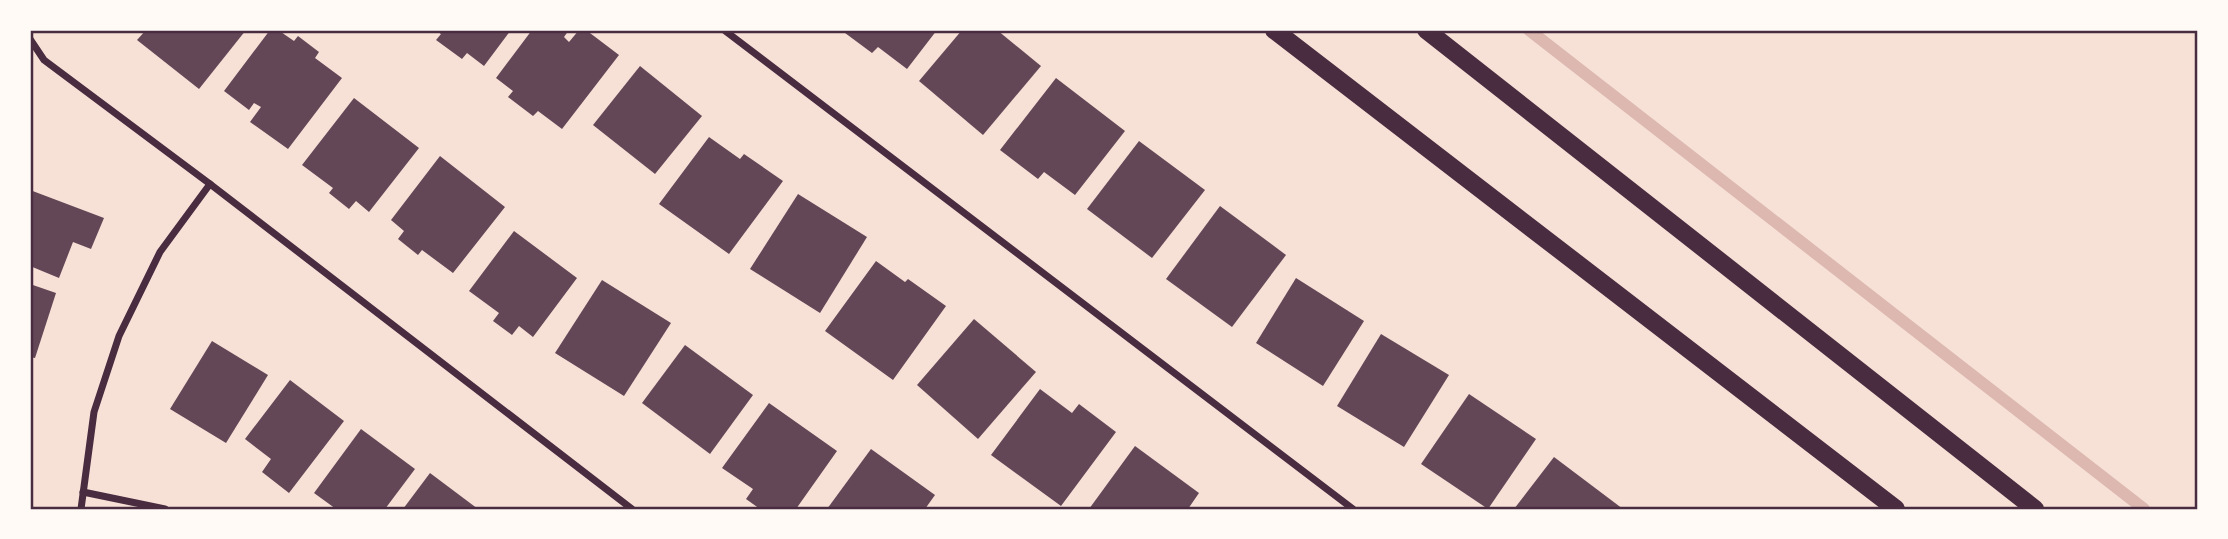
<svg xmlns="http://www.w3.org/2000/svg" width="2228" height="539" font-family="Overpass,sans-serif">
	<rect width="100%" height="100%" fill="#f7e1d7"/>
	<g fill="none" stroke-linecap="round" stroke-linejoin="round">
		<polyline stroke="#dcb8b0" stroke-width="12" points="1529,30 2144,509"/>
	</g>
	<g fill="#644757">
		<polygon points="146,30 246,30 199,89 137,40"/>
		<polygon points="270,30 278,30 294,41 298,36 319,52 315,58 342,78 288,149 250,122 261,107 254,103 249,110 224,91"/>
		<polygon points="435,30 511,30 484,66 467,53 462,59 436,40 441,34"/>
		<polygon points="532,30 569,30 564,37 569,42 579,30 586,30 619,55 562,129 538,111 533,116 508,97 513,91 496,78"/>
		<polygon points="841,30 937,30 907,69 878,47 872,53"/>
		<polygon points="962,30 997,30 1041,66 983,135 919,81"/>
		<polygon points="640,66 702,116 655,174 593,125"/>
		<polygon points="1056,78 1125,131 1075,195 1044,172 1038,179 1000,150"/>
		<polygon points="354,98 419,148 369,212 356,201 349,209 329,193 333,188 302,165"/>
		<polygon points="709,137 740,159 744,154 783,181 729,254 659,204"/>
		<polygon points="1139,141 1205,190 1152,258 1087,209"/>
		<polygon points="440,156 505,207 453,273 422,250 418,255 398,239 404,231 391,220"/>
		<polygon points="30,190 104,218 91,249 73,242 59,278 30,266"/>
		<polygon points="798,194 867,237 820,313 750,269"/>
		<polygon points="1220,206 1286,255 1232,327 1166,279"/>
		<polygon points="514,231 577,278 533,337 519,326 512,335 493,321 499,313 469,291"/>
		<polygon points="876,261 905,282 908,279 946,306 893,380 825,331"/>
		<polygon points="1296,278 1364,321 1323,386 1256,343"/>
		<polygon points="602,280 671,323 624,396 555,353"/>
		<polygon points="30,284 56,293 35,358 30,357"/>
		<polygon points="974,319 1036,372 978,439 917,385"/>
		<polygon points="1381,334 1449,375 1404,447 1337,406"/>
		<polygon points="212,341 268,375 226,443 170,409"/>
		<polygon points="685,345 753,395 710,454 642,403"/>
		<polygon points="290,380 344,421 289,493 262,472 271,459 245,439"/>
		<polygon points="1040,389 1072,413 1079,404 1116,432 1061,506 991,455"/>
		<polygon points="1469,394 1536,439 1488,509 1421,464"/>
		<polygon points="769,403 837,451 796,509 760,509 746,499 753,489 722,468"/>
		<polygon points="361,429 415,469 385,509 336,509 314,493"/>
		<polygon points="1135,446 1199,493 1188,509 1089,509"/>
		<polygon points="871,449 935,495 925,509 827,509"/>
		<polygon points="1554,457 1623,509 1514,509"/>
		<polygon points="430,473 478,509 403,509"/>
	</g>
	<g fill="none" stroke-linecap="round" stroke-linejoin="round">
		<g stroke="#4a2c40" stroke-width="7">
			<polyline points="724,30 1353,509"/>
			<polyline points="30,39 44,60 210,184 632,509"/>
			<polyline points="83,492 165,509"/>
			<polyline points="81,509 94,412 119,336 160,252 210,184"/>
		</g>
		<g stroke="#4a2c40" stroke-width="18">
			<polyline points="1274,30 1896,509"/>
			<polyline points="1426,30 2035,509"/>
		</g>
	</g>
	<rect width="2228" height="539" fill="none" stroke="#fffaf5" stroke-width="63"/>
	<rect x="32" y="32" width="2164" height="476" fill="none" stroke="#4a2c40" stroke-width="2.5"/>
</svg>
